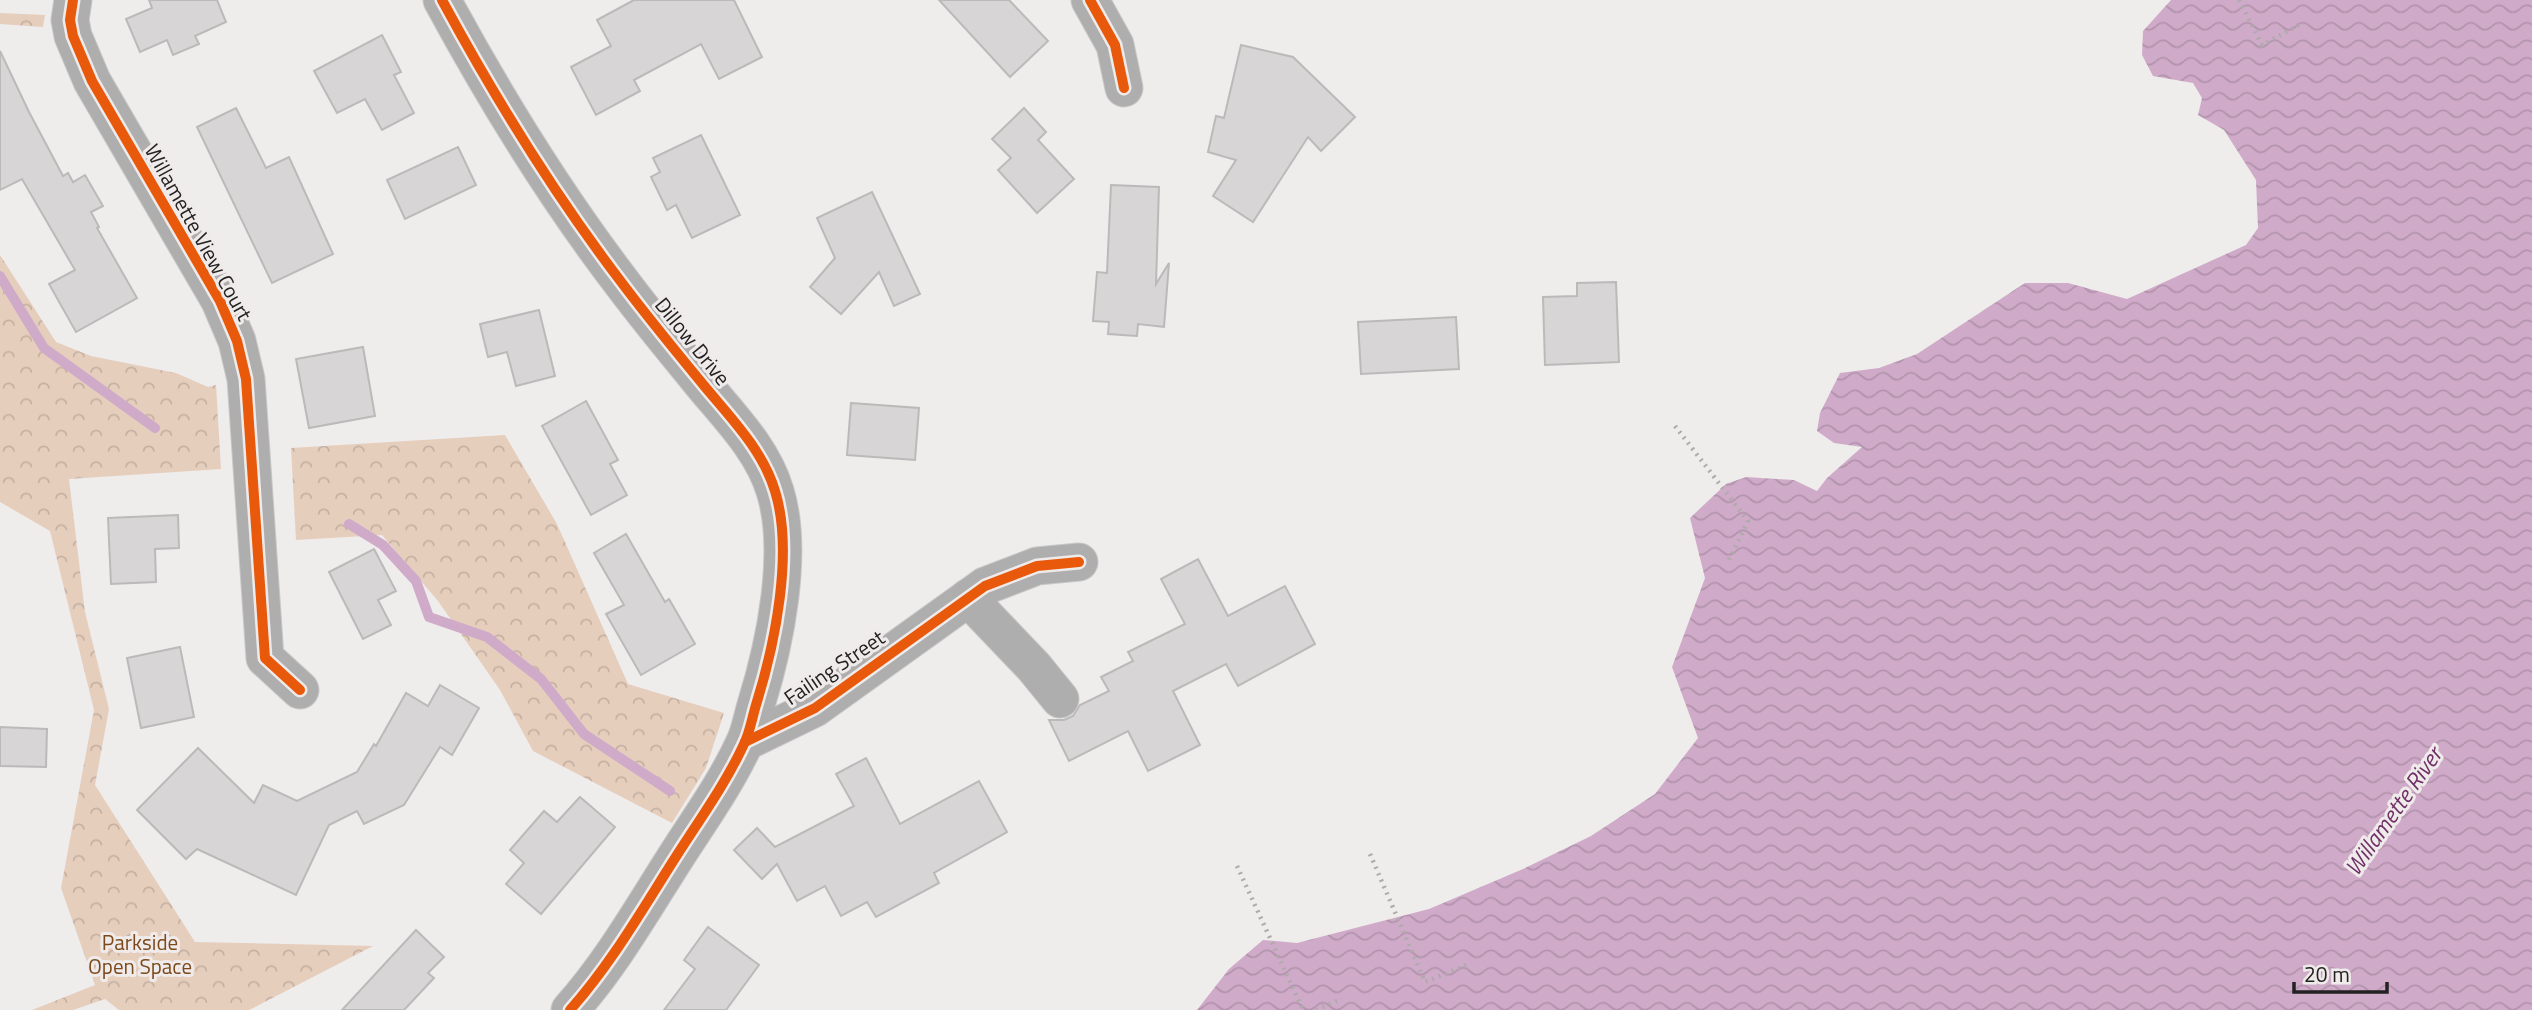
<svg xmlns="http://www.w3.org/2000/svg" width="2532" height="1010" font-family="'Titillium Web',sans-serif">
	<defs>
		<pattern id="forest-crowns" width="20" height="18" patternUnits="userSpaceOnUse" patternTransform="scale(1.75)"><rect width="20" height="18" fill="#e6cebd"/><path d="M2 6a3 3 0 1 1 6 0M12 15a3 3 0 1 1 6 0" fill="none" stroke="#c5b1a2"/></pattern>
		<pattern id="water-waves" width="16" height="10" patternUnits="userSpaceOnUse" patternTransform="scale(1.75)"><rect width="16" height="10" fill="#d0abc9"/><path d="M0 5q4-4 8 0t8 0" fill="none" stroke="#b293ac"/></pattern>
	</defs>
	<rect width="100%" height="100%" fill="#efecec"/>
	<g fill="url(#forest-crowns)">
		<polygon points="0,13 45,15 43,27 0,24"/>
		<polygon points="0,255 56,342 91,356 176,373 208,387 216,385 221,469 69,479 85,612 109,709 95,785 195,942 373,946 249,1010 119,1010 105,999 73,1010 32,1010 95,985 61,888 94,710 50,531 0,502"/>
		<polygon points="505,435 557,524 628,684 724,713 706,768 672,823 533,751 500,690 438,601 382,535 296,540 291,448"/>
	</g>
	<polygon fill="url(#water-waves)" points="2171,0 2532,0 2532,1010 1197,1010 1229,969 1263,940 1297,943 1429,909 1523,869 1591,836 1655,794 1698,738 1672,667 1705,578 1690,518 1726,484 1746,477 1794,480 1817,491 1827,478 1862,447 1834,443 1817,431 1820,413 1840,373 1879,368 1917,354 2025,283 2068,283 2127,299 2246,245 2258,228 2256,180 2224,130 2198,115 2202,98 2193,83 2153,76 2142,55 2143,31"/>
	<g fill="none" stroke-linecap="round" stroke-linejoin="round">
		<g stroke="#d0abc9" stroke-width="10">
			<polyline points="0,276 44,348 155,428"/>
			<polyline points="349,524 383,545 416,581 429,617 487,637 541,679 584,734 670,791"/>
		</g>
	</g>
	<g fill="#d7d5d5" stroke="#bbb9b9" stroke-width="2">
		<polygon points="149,0 217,0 226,22 195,36 199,44 173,55 167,40 140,52 126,19 152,8"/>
		<polygon points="634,0 734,0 762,57 719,79 701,44 634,80 640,91 596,115 571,67 611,46 597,20"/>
		<polygon points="939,0 1009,0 1048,41 1010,77"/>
		<polygon points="382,35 401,72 394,75 414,113 382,130 365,99 337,113 314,71"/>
		<polygon points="1241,45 1293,57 1355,117 1321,151 1308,137 1253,222 1213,196 1236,160 1208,152 1216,116 1224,118"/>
		<polygon points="0,51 29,112 63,176 68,173 73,182 85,175 103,206 91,212 99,227 97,228 137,298 76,332 49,284 75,270 22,179 0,190"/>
		<polygon points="236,108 266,168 289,157 333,254 272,283 197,127"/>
		<polygon points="1024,108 1046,132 1038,140 1074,179 1037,213 998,170 1011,158 992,139"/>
		<polygon points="701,135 740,215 692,238 676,205 667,210 651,177 660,172 653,158"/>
		<polygon points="458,147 476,185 405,219 387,180"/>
		<polygon points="1111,185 1159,187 1156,284 1169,263 1164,327 1138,324 1137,336 1108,334 1109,322 1093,321 1097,272 1107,273"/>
		<polygon points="872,192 920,294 894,306 879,272 841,314 810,287 835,258 817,218"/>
		<polygon points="1616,282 1619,362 1545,365 1543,297 1577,296 1577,283"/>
		<polygon points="539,310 555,376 516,386 507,352 488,357 480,324"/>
		<polygon points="1456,317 1459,369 1361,374 1358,322"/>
		<polygon points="363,347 375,416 309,428 296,359"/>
		<polygon points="586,401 618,460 610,464 627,495 591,515 542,426"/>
		<polygon points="851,403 919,408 915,460 847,455"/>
		<polygon points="178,515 179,548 155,549 156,582 111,584 108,518"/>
		<polygon points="626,534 665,602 669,599 695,644 641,675 606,614 624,605 594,553"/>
		<polygon points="374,549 396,591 378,600 391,625 363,639 329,572"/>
		<polygon points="1198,559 1228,616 1285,586 1315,644 1238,686 1226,664 1173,691 1200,745 1148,771 1128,731 1069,761 1049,720 1064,720 1073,716 1080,705 1109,691 1101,677 1133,661 1128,652 1185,624 1161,579"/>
		<polygon points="180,647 194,717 141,728 127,658"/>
		<polygon points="440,685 479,708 452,755 440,747 404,805 364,824 357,811 329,825 296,895 197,849 186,859 137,810 198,748 254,803 263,785 297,801 357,772 374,744 376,746 406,693 428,706"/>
		<polygon points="0,727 47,729 46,767 0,766"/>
		<polygon points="866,758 900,824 979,781 1007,832 934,873 939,883 876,917 867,902 841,916 825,886 797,901 777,864 762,879 734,850 757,828 775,847 854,806 836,774"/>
		<polygon points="580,797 615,827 541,914 506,884 524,863 510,850 544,811 557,822"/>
		<polygon points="708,927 759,965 726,1010 664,1010 695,969 684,960"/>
		<polygon points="416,930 444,957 428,973 434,978 404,1010 342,1010"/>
	</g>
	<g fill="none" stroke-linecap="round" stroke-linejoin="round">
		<defs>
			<g id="minor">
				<polyline points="73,0 70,20 73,36 92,81 220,301 237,341 246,379 265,658 300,690"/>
				<path d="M442 0C495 98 554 194 622 283 649 319 678 354 706 388 732 419 763 451 775 491 794 552 775 644 756 705 752 718 750 732 744 744 726 783 700 819 677 855 643 908 612 963 570 1010"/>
				<polyline points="1090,0 1115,45 1124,88"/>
				<polyline points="968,598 1034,667 1060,699"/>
				<polyline points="745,742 815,708 985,586 1037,566 1079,562"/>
			</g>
		</defs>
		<use href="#minor" stroke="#c9c8c8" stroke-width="39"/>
		<g stroke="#aeabab" stroke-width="4.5" stroke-dasharray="2 5" stroke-linecap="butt">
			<polyline points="2239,0 2262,45 2299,25"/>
			<polyline points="1675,426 1748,521 1728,562"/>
			<polyline points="1370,854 1425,982 1469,964"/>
			<polyline points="1237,866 1303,1010"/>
			<polyline points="1316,1010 1342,999"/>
		</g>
		<use href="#minor" stroke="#afaeae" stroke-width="37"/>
		<defs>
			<g id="cycleway">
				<polyline points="73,0 70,20 73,36 92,81 220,301 237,341 246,379 265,658 300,690"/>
				<path d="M442 0C495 98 554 194 622 283 649 319 678 354 706 388 732 419 763 451 775 491 794 552 775 644 756 705 752 718 750 732 744 744 726 783 700 819 677 855 643 908 612 963 570 1010"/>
				<polyline points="1090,0 1115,45 1124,88"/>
				<polyline points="745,742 815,708 985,586 1037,566 1079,562"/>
			</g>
		</defs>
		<use href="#cycleway" stroke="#f0ebeb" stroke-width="15"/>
		<use href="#cycleway" stroke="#e8590c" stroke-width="10"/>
	</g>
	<g text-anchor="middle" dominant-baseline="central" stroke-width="6" stroke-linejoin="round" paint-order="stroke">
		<g font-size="21" fill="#232121" stroke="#f0ebeb">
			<text transform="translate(199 232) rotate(61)">Willamette View Court</text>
			<text transform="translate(693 341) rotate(51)">Dillow Drive</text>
			<text transform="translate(834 667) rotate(-34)">Failing Street</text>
		</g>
		<g font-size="21" fill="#7c491a" stroke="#f0ebeb">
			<text x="140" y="942">Parkside<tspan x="140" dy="24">Open Space</tspan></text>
		</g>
		<g font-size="23" font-style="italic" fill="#703168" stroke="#f0ebeb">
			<text transform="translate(2393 811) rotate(-55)">Willamette River</text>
		</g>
	</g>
	<path d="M2294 982v10h93v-10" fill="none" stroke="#232121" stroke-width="3.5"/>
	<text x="2304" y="982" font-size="21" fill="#232121" stroke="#f0ebeb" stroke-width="5" paint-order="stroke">20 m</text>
</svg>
